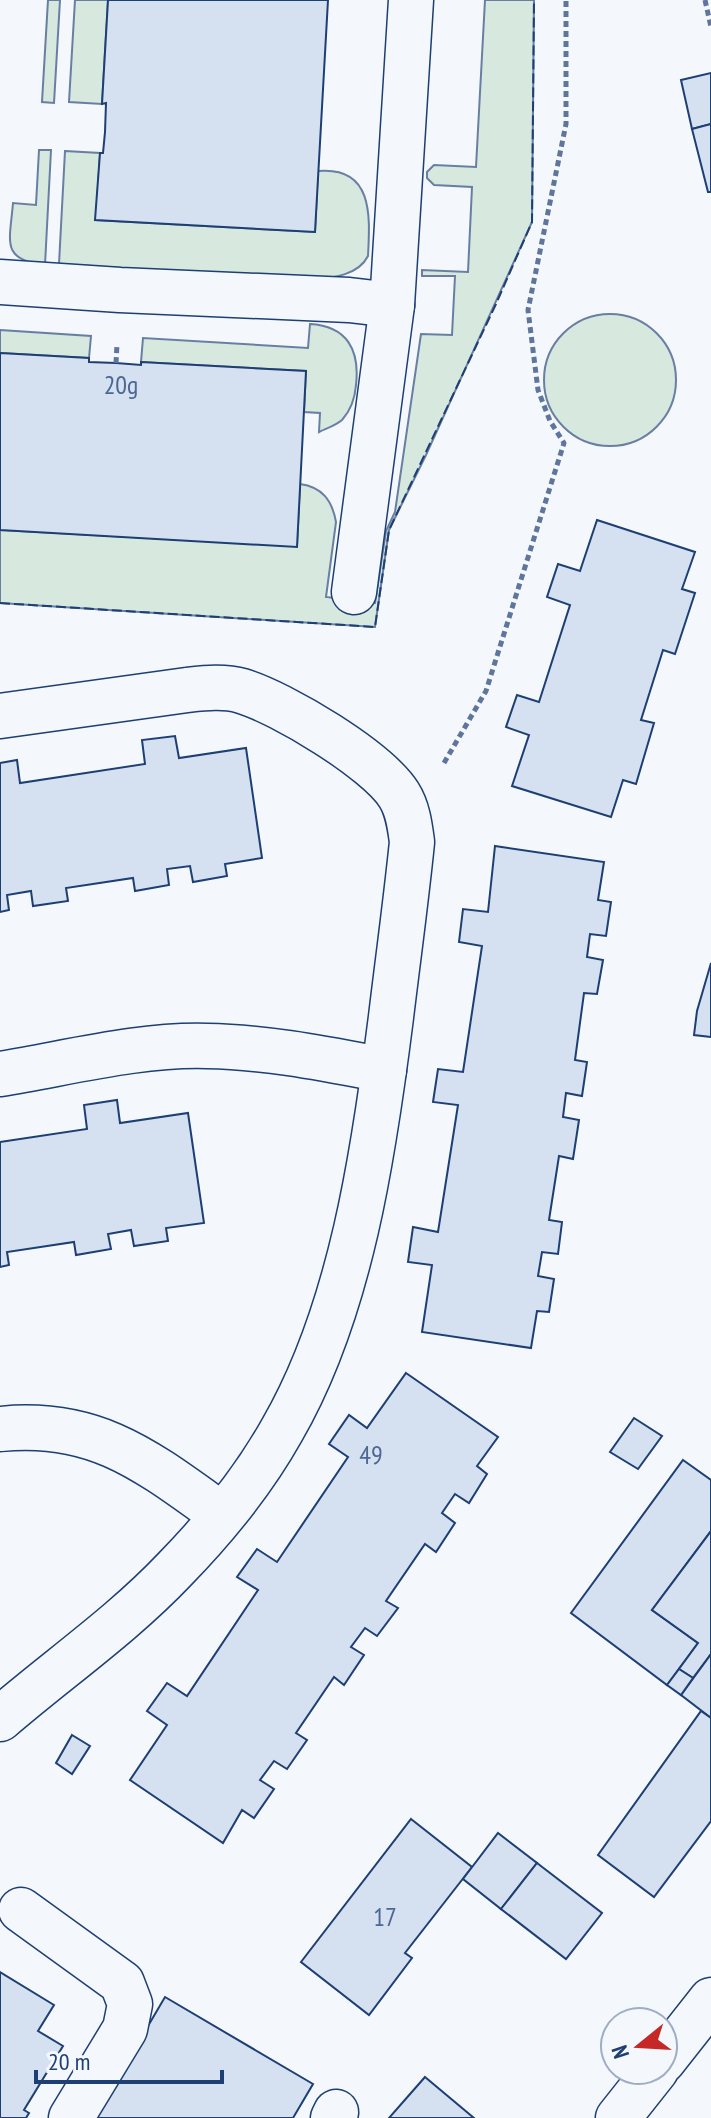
<svg xmlns="http://www.w3.org/2000/svg" width="711" height="2118" font-family="'PT Sans Narrow',sans-serif">
	<rect width="100%" height="100%" fill="#f4f7fb"/>
	<g fill="#d7e8df" stroke="#687fa3" stroke-width="2">
		<polygon points="48,0 60,0 54,103 42,102"/>
		<polygon points="75,0 108,0 102,104 69,102"/>
		<path d="M485 0H534L532 222 426 455 389 530 375 627 0 603V530L297 546 300 484C322 487 332 500 336 522L326 597 375 603 386 531 395 512 421 334 452 335 455 276H422V270L468 272 472 187 434 185 427 178V172L434 165 476 167Z"/>
		<path d="M39 150H51L45 265C0 260 10 241 13 203L36 205Z"/>
		<path d="M65 151 100 153 96 220 315 232 318 171C374 166 370 217 368 256 358 276 331 278 311 280L59 264Z"/>
		<circle cx="610" cy="380" r="66"/>
		<path d="M310 324C347 326 360 350 356 385 355 398 351 410 342 420 335 426 327 428 319 432L320 413 304 412 306 371 141 362 143 338 308 348Z"/>
		<polygon points="0,330 91,336 89,358 0,353"/>
	</g>
	<g fill="#d5e0f0" stroke="#1d3f73" stroke-width="2">
		<polygon points="108,0 328,0 315,232 95,220 100,153 103,153 105,132 106,103 102,104"/>
		<polygon points="711,73 711,124 692,129 681,80"/>
		<polygon points="711,124 711,192 708,192 692,129"/>
		<polygon points="0,353 89,358 89,362 116,363 141,365 141,362 306,371 297,547 0,530"/>
		<polygon points="597,520 695,552 682,589 695,593 675,654 663,650 641,720 654,723 636,784 623,780 611,817 512,786 529,735 506,727 517,695 539,702 570,605 547,597 558,564 580,571"/>
		<polygon points="175,736 179,758 246,748 262,858 225,864 227,876 193,882 190,866 167,869 169,885 135,891 133,878 66,888 68,901 33,906 31,891 7,895 9,910 0,912 0,763 17,760 20,783 145,764 142,740"/>
		<polygon points="495,846 604,862 598,900 611,902 606,936 590,934 587,957 603,960 597,994 584,993 575,1060 587,1062 582,1096 566,1093 563,1117 579,1120 573,1159 559,1156 549,1220 562,1222 558,1254 542,1252 538,1276 554,1279 549,1312 537,1311 531,1348 422,1332 432,1265 408,1262 413,1227 438,1232 458,1105 433,1102 438,1069 463,1072 482,946 459,942 463,909 488,912"/>
		<polygon points="711,963 711,1037 694,1035 697,1011"/>
		<polygon points="117,1100 120,1123 188,1113 204,1223 166,1228 168,1241 134,1246 131,1230 108,1234 111,1249 76,1255 74,1242 7,1252 9,1265 0,1267 0,1142 87,1129 84,1105"/>
		<polygon points="406,1373 498,1437 477,1466 487,1474 469,1503 455,1494 442,1513 455,1523 436,1552 425,1544 386,1601 398,1608 377,1636 365,1628 351,1647 364,1655 344,1685 334,1677 296,1733 307,1740 287,1769 274,1761 260,1780 274,1789 254,1818 242,1810 223,1843 130,1780 167,1725 147,1711 167,1683 187,1696 258,1590 237,1577 257,1549 277,1562 348,1457 329,1444 349,1415 367,1428"/>
		<polygon points="634,1418 662,1436 638,1469 610,1452"/>
		<polygon points="683,1460 711,1480 711,1531 652,1610 698,1643 667,1685 571,1613"/>
		<polygon points="711,1531 711,1654 693,1678 679,1669 698,1643 652,1610"/>
		<polygon points="711,1654 711,1718 681,1695"/>
		<polygon points="679,1669 693,1678 681,1695 667,1685"/>
		<polygon points="701,1711 711,1718 711,1821 654,1897 598,1855"/>
		<polygon points="72,1735 90,1746 72,1774 56,1763"/>
		<polygon points="411,1819 472,1867 405,1953 412,1958 369,2015 301,1962"/>
		<polygon points="498,1833 537,1863 501,1909 463,1879"/>
		<polygon points="537,1863 602,1913 566,1959 501,1909"/>
		<polygon points="0,1972 54,2005 38,2031 63,2046 24,2110 29,2113 26,2118 0,2118"/>
		<polygon points="165,1997 313,2084 293,2118 94,2118"/>
		<polygon points="425,2077 474,2118 389,2118"/>
	</g>
	<g fill="none" stroke-linecap="round" stroke-linejoin="round">
		<defs>
			<g id="street">
				<polyline points="0,282 120,290 349,300 392,305"/>
				<polyline points="354,592 392,305 411,0"/>
				<path d="M0 716 187 690C206 688 224 686 242 691 282 703 377 760 399 795 408 809 410 827 412 842 406 901 398 959 391 1017 374 1152 351 1311 282 1430 254 1480 214 1529 175 1569 122 1625 58 1669 0 1719"/>
				<path d="M0 1074C68 1063 139 1044 207 1046 267 1047 326 1059 384 1070"/>
				<path d="M0 1429C96 1419 148 1462 222 1515"/>
				<polyline points="21,1910 122,1983 130,2004 125,2029 71,2118"/>
				<polyline points="333,2118 336,2112"/>
			</g>
			<g id="secondary">
				<polyline points="663,2061 711,2000"/>
				<polyline points="618,2118 656,2070"/>
			</g>
		</defs>
		<use href="#street" stroke="#1d3f73" stroke-width="47"/>
		<use href="#secondary" stroke="#1d3f73" stroke-width="47"/>
		<g stroke="#5e769c" stroke-width="5" stroke-dasharray="6 4" stroke-linecap="butt">
			<polyline points="705,0 711,27"/>
			<polyline points="116,363 117,344"/>
			<polyline points="444,763 486,691 564,443 550,421 538,390 528,310 566,124 566,0"/>
		</g>
		<use href="#street" stroke="#f4f7fb" stroke-width="44"/>
		<use href="#secondary" stroke="#f4f7fb" stroke-width="44"/>
		<polyline stroke="#1d3f73" stroke-width="2" stroke-dasharray="10 4" stroke-linecap="butt" points="0,603 375,627 389,530 496,304 532,222 534,0"/>
	</g>
	<g text-anchor="middle" dominant-baseline="central" stroke-width="6" stroke-linejoin="round" paint-order="stroke">
		<g font-size="26" fill="#4b6792">
			<text x="121" y="384">20g</text>
			<text x="371" y="1454">49</text>
			<text x="385" y="1916">17</text>
		</g>
	</g>
	<g transform="translate(639 2046) rotate(252)"><circle r="38" fill="#f4f7fb" stroke="#9eadc5" stroke-width="2"/>
	<path d="M0-6L14 30L0 20L-14 30Z" fill="#c62828"/>
	<text y="-12" font-size="22" font-weight="bold" text-anchor="middle" fill="#1d3f73">N</text>
	</g>
	<path d="M36 2070v12h186v-12" fill="none" stroke="#1d3f73" stroke-width="4"/>
	<text x="48" y="2070" font-size="24" fill="#1d3f73" stroke="#f4f7fb" stroke-width="6" paint-order="stroke">20 m</text>
</svg>
